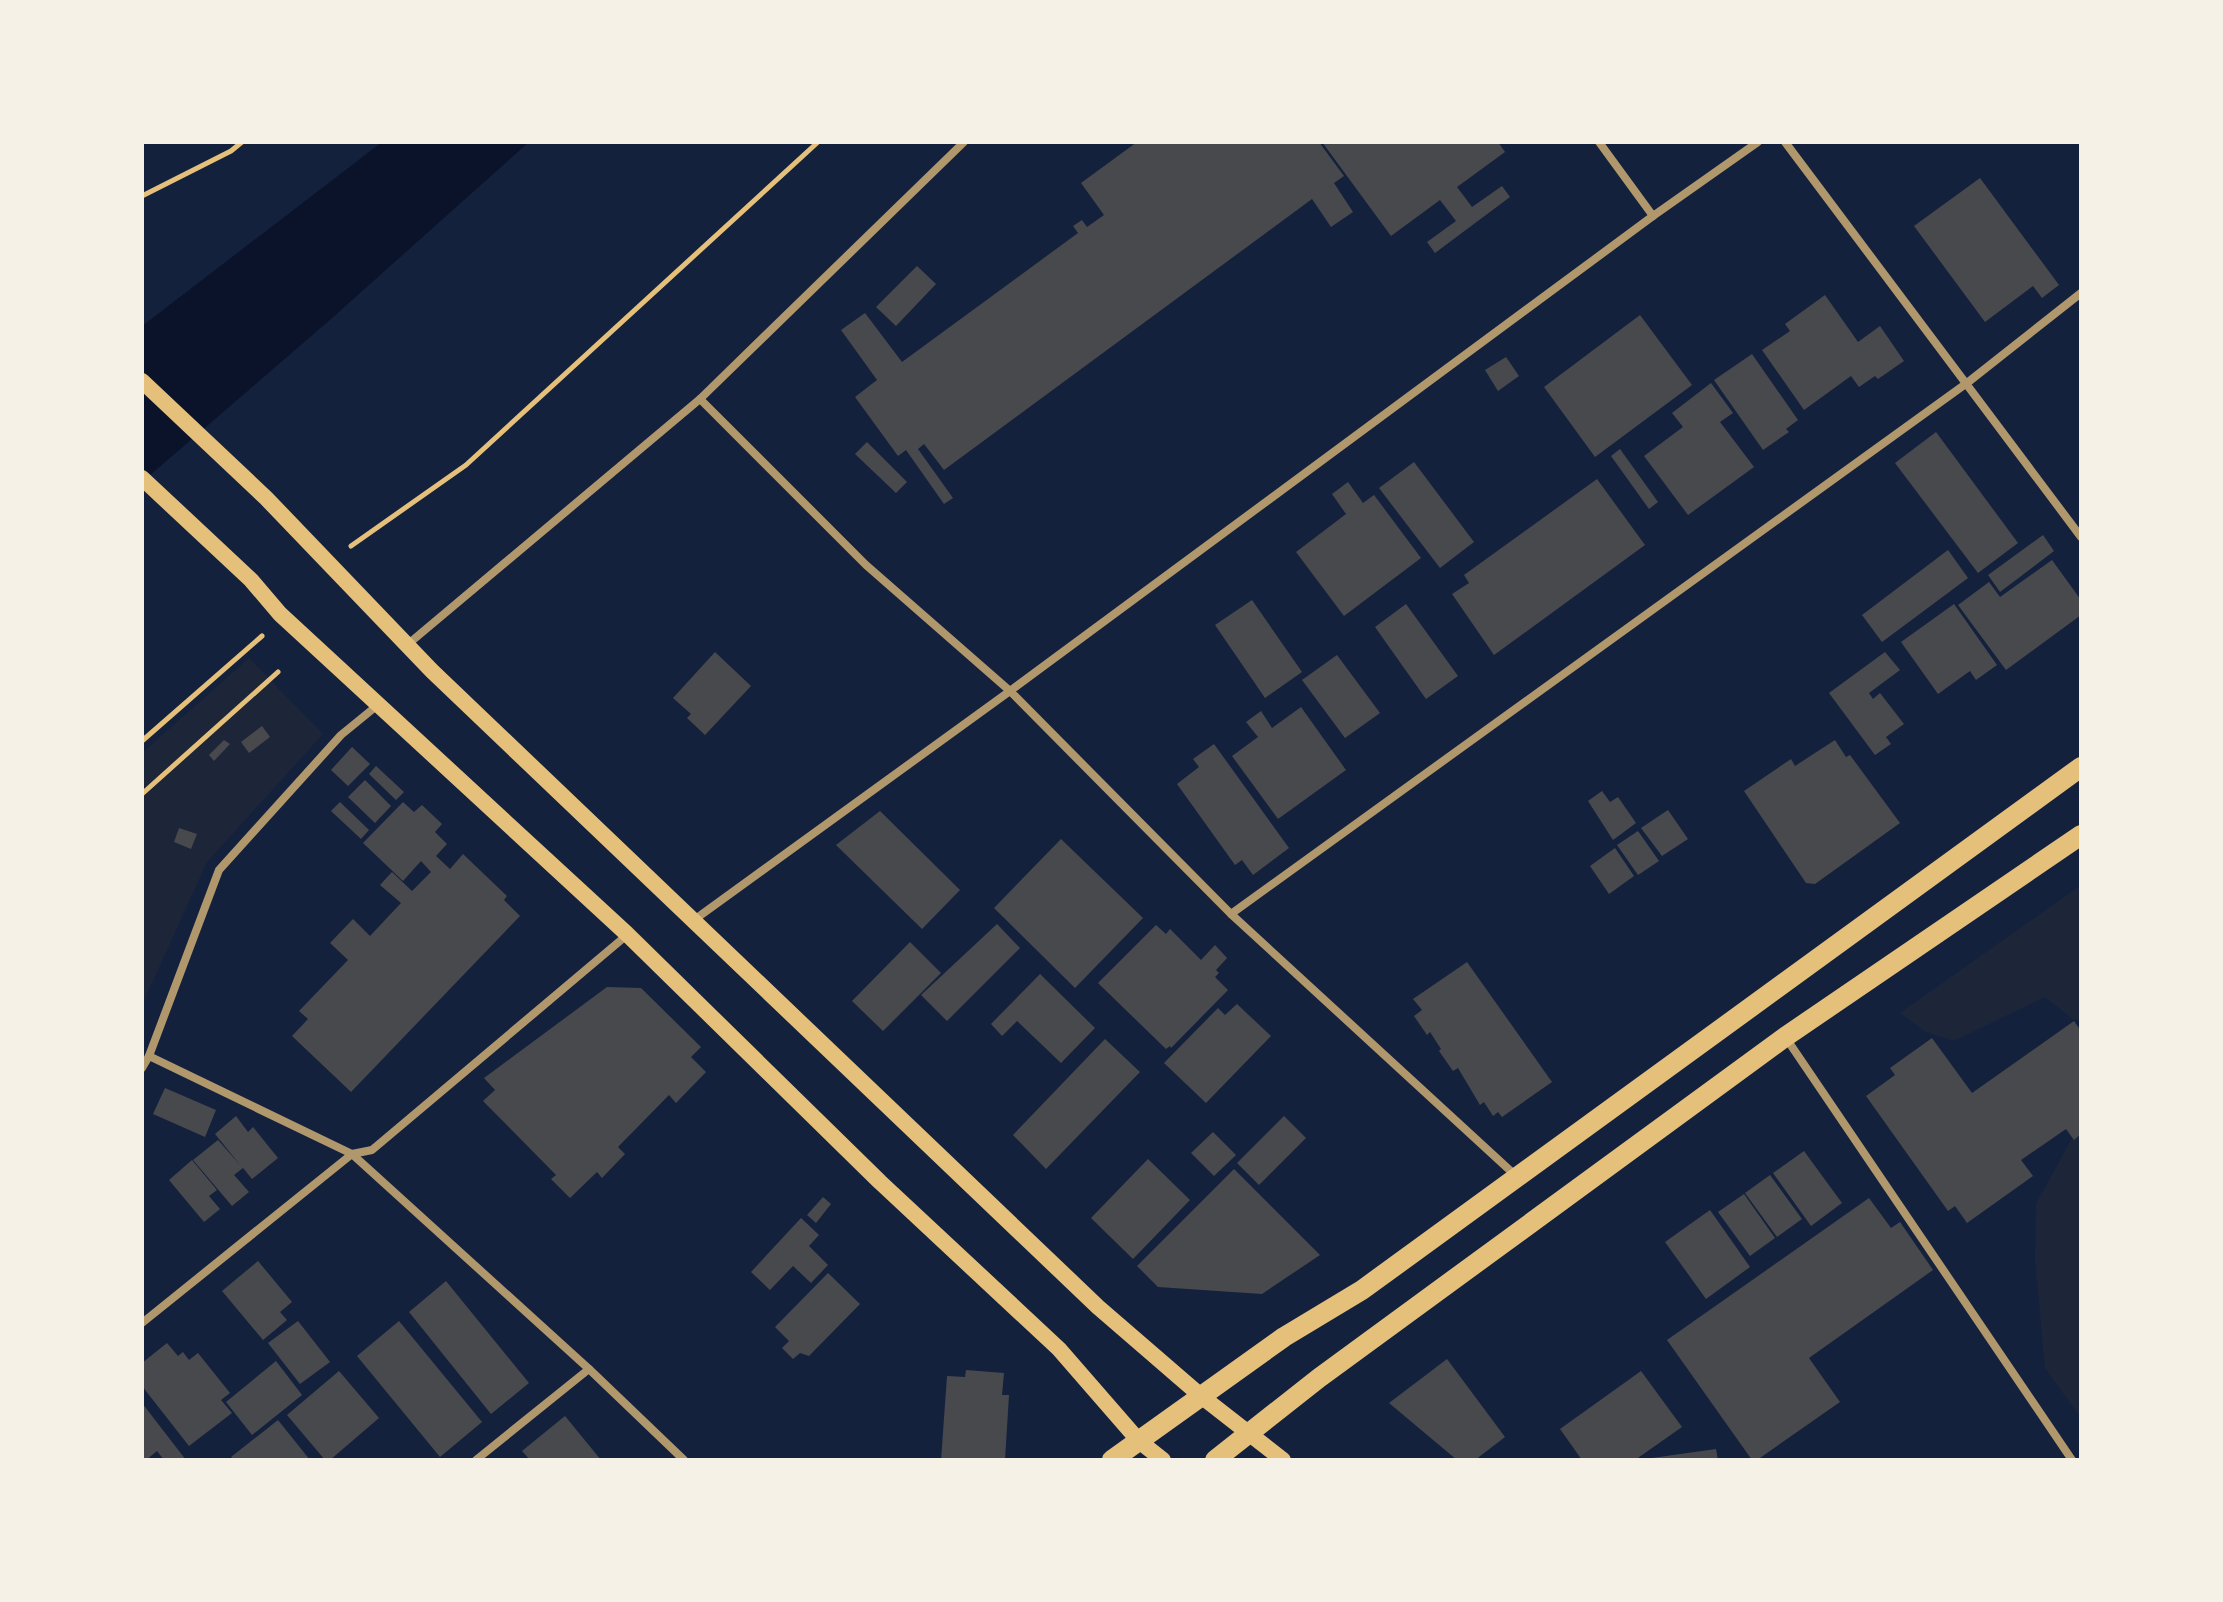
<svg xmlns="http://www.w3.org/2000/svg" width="2223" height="1602" font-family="Lora,serif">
	<rect width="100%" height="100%" fill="#14213d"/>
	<g fill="#1d2539">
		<polygon points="249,658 323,734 207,862 142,1005 142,753"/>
		<polygon points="2081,885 2081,1019 2074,1020 2045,997 1954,1041 1926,1032 1900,1013"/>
		<polygon points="2081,1122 2081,1418 2045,1368 2035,1259 2036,1204"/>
	</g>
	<polygon fill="#0b132b" points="382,142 529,142 331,319 142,482 142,326"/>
	<g fill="#48494c">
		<polygon points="1137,142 1319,142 1344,176 1334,183 1353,212 1331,227 1312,199 944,470 924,444 918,449 953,498 944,504 906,450 898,456 855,397 877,380 841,330 865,313 902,362 1078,233 1073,226 1082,220 1087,227 1104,215 1081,183"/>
		<polygon points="1322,142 1498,142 1505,152 1457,187 1472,207 1502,186 1510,197 1435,253 1427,242 1456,221 1440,200 1391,236"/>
		<polygon points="1980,178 2059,285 2042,298 2033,286 1985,322 1914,226"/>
		<polygon points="917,266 936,284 896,326 876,307"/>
		<polygon points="1825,295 1858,342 1880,326 1904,361 1878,379 1875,376 1859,387 1851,376 1804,410 1762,350 1790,331 1785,324"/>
		<polygon points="1640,315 1692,385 1595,457 1544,387"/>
		<polygon points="1752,354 1798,420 1786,429 1789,432 1763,450 1714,380"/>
		<polygon points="1506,357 1519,376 1498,391 1485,370"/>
		<polygon points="1711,383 1733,413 1720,422 1754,467 1688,515 1644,456 1683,427 1672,413"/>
		<polygon points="1936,432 2018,543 1978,573 1895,463"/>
		<polygon points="867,442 907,482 896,493 855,454"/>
		<polygon points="1620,449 1658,502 1649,509 1611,456"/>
		<polygon points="1414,462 1474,542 1440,568 1379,488"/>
		<polygon points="1597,479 1645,545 1494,655 1452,594 1469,583 1464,575"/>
		<polygon points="1348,482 1363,503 1374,495 1421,558 1344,616 1296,552 1346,514 1332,494"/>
		<polygon points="2043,535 2054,551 2000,592 1988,575"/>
		<polygon points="1948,550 1968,578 1882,642 1862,615"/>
		<polygon points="2052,560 2081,600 2081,615 2006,670 1958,605 1989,582 2000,597"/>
		<polygon points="1252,600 1302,672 1265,698 1215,625"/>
		<polygon points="1406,604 1458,676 1426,699 1375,627"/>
		<polygon points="1954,604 1997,665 1976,680 1970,671 1938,694 1901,642"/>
		<polygon points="715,652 751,686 705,735 687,718 691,714 673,698"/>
		<polygon points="1885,652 1900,670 1869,693 1873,699 1880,693 1904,724 1886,737 1891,744 1875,755 1829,693"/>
		<polygon points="1337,655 1380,713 1345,738 1302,680"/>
		<polygon points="1301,707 1346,770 1278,819 1232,756 1258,737 1246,722 1261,711 1272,728"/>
		<polygon points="262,726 270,737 249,753 241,742"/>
		<polygon points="224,740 230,744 214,761 209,755"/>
		<polygon points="1835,740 1846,757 1850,755 1900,823 1815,884 1806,883 1744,791 1791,759 1795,766"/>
		<polygon points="1214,744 1289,848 1253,875 1242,860 1235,865 1177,784 1199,767 1193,759"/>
		<polygon points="352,747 370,764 348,786 331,770"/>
		<polygon points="376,766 404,792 396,800 369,774"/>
		<polygon points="365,780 391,806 375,823 348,797"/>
		<polygon points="1602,791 1610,802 1618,797 1636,823 1613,840 1588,801"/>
		<polygon points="340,802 369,830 361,839 331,811"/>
		<polygon points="403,802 414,812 422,805 442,824 435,832 447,844 436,856 450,869 463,854 507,896 504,900 520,916 351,1092 292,1036 308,1019 299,1011 348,960 330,943 353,919 370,936 401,903 380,885 392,872 412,891 431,872 421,861 403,881 363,843"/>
		<polygon points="1668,810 1688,839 1662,856 1641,828"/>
		<polygon points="880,811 960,890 922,929 836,845"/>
		<polygon points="179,828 197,834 191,849 174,842"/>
		<polygon points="1638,831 1659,861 1638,875 1617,845"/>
		<polygon points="1061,839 1143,918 1075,988 994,908"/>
		<polygon points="1615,848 1634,876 1609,894 1590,866"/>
		<polygon points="997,924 1020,948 947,1021 921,995"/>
		<polygon points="1156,925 1166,934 1170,929 1201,960 1215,945 1227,958 1216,970 1219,973 1215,977 1228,990 1171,1048 1170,1046 1166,1049 1098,983"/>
		<polygon points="910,942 941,973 883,1031 852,1001"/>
		<polygon points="1467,962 1552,1082 1502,1117 1498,1112 1493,1116 1484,1102 1480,1105 1458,1068 1453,1071 1439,1051 1441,1049 1430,1032 1427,1035 1414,1016 1422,1010 1413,999"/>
		<polygon points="1040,974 1095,1028 1061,1063 1017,1021 1002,1036 991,1024"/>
		<polygon points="607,987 641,988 701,1047 691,1057 706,1072 676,1103 669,1095 618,1147 625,1154 602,1178 597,1172 570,1198 551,1179 556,1175 483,1101 495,1090 484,1078"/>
		<polygon points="1237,1004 1271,1036 1206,1103 1164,1063 1218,1008 1225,1015"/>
		<polygon points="2074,1021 2081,1031 2081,1134 2074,1140 2066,1129 2021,1160 2033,1176 1967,1223 1955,1206 1948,1211 1866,1096 1895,1075 1890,1068 1932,1038 1972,1093"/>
		<polygon points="1105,1039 1140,1072 1046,1169 1013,1135"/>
		<polygon points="165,1088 216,1110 205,1137 153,1114"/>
		<polygon points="236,1116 248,1132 253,1127 278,1158 252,1179 243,1168 234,1175 249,1192 232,1206 193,1160 218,1140 241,1166 215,1134"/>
		<polygon points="1284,1116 1306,1138 1259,1185 1237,1163"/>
		<polygon points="1213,1132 1236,1155 1214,1176 1191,1153"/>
		<polygon points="1804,1151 1842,1203 1811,1226 1773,1173"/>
		<polygon points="1148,1159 1190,1200 1133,1259 1091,1218"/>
		<polygon points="192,1160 217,1190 209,1196 220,1209 204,1222 169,1180"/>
		<polygon points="1234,1169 1320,1255 1262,1294 1158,1287 1137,1266"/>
		<polygon points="1770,1175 1802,1219 1777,1237 1745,1193"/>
		<polygon points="1744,1194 1775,1238 1750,1256 1718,1212"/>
		<polygon points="823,1197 831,1204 816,1223 807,1215"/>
		<polygon points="1869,1198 1891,1228 1900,1222 1933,1270 1809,1358 1840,1402 1757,1460 1752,1460 1667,1340"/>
		<polygon points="1710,1210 1750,1267 1706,1299 1665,1242"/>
		<polygon points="801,1218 819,1235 809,1246 828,1265 811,1283 793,1266 770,1290 751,1272"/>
		<polygon points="258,1261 292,1302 280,1312 287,1320 263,1340 222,1291"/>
		<polygon points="828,1273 860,1304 809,1356 800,1353 793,1359 782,1348 789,1341 775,1327"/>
		<polygon points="446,1281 529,1383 491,1414 409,1312"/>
		<polygon points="298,1321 330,1362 300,1384 268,1343"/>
		<polygon points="399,1321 482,1422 440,1457 357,1356"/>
		<polygon points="167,1343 178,1356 183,1352 189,1360 198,1353 230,1393 221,1400 232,1413 189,1446 142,1386 142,1363"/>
		<polygon points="1447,1359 1505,1437 1475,1460 1457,1460 1389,1403"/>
		<polygon points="276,1361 302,1395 252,1435 226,1402"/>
		<polygon points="966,1370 1004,1373 1002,1395 1009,1395 1005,1460 941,1460 947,1376 965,1377"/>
		<polygon points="339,1371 379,1418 330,1460 325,1460 287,1415"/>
		<polygon points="1641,1371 1682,1427 1635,1460 1582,1460 1560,1429"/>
		<polygon points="142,1403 186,1460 164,1460 157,1451 146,1460 142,1460"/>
		<polygon points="565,1416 601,1460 530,1460 522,1451"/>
		<polygon points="278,1420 310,1460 234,1460 231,1457"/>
		<polygon points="1716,1449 1718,1460 1653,1460 1652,1458"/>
	</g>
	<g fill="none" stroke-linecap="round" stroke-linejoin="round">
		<g stroke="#e5c07b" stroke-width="5">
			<polyline points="142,196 231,151 242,142"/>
			<polyline points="351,546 466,465 818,142"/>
			<polyline points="142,741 262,636"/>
			<polyline points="142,794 278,672"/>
		</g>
		<g stroke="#b1986c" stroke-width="8">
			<polyline points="1599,142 1653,216"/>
			<polyline points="1785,142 2081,537"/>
			<polyline points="700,399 866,565 1010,691 1231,914 1515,1175"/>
			<polyline points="407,645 700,399 964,142"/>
			<polyline points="1231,914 1967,383 2081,293"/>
			<polyline points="694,920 1010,691 1653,216 1758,142"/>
			<polyline points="1786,1038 2072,1460"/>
			<polyline points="149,1056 219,870 341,735 379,704"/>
			<polyline points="142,1068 149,1056 352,1154 589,1369 684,1460"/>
			<polyline points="142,1323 352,1154 372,1150 627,935"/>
			<polyline points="476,1460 589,1369"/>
		</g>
		<g stroke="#e5c07b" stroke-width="16">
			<polyline points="142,381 266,498 432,671 1098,1307 1201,1396 1283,1460"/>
			<polyline points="142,478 251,580 280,614 627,934 880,1182 1059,1349 1139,1441 1163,1460"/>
		</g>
		<g stroke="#e5c07b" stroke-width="20">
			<polyline points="1112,1460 1284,1337 1362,1290 2081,767"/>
			<polyline points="1215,1460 1319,1378 1785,1037 2081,835"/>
		</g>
	</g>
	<rect width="2223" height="1602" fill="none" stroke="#f6f1e7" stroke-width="288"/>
</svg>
